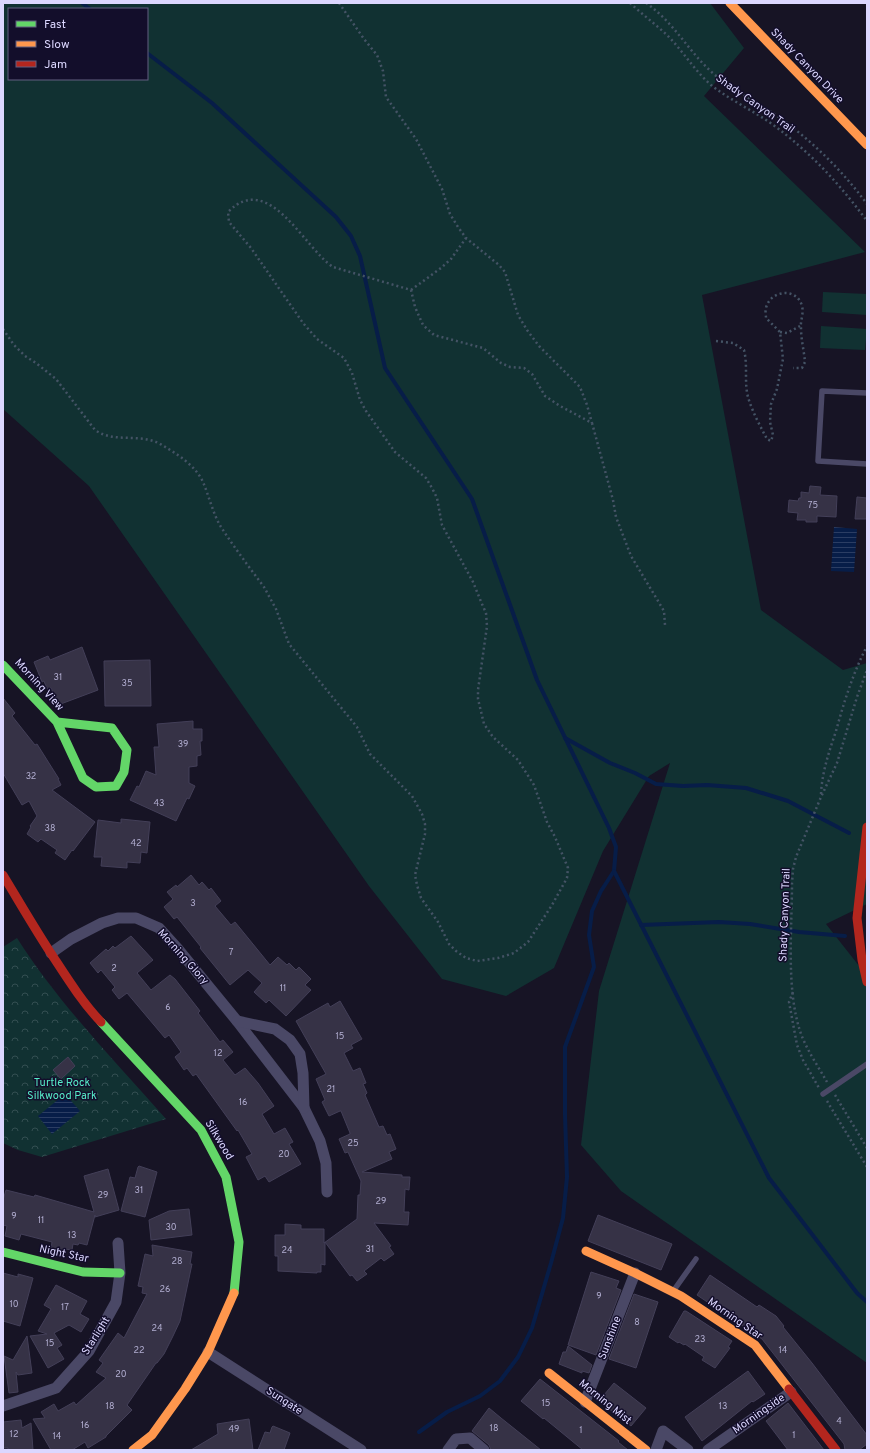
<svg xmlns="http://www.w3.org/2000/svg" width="870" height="1453" font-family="Overpass,sans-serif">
	<defs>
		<pattern id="forest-crowns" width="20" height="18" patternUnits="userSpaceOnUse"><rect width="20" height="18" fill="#113132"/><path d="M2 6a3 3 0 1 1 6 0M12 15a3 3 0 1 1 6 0" fill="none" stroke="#334e51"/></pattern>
		<pattern id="water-rules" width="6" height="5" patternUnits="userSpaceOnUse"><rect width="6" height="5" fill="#071d48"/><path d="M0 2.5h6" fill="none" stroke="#2b3d63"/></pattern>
	</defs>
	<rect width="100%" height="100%" fill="#171425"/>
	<g fill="#113132" fill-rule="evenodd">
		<path d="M3 3H710L744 48 704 96 865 252 702 295 761 610 843 670 867 663V904L826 924 867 976V1363L621 1191 581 1145 599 991 670 763 649 776 603 851 554 968 506 996 442 979 369 886 89 486 3 409ZM9 9H147V79H9Z"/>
		<polygon points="823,292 867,294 867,315 822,312"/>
		<polygon points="821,326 867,329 865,350 820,348"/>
	</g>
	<path fill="url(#forest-crowns)" d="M17 938C59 1004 115 1061 166 1119L42 1157 18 1150 3 1143V947Z"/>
	<g fill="url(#water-rules)">
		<polygon points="834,527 857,529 854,572 831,571"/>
		<polygon points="65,1094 80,1111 52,1134 38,1116"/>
	</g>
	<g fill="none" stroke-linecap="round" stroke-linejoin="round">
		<g stroke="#071d48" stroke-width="4">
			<polyline points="82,3 90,9"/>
			<polyline points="147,53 212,103 336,217 351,236 360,256 385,368 472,499 537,680 609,828 616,847 614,871 601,891 592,911 589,935 594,967 565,1047 565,1115 567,1177 563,1218 551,1263 532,1328 518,1357 500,1381 480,1396 447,1412 419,1432"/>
			<polyline points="565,738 610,763 635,773 656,784 683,786 707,785 746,788 788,801 849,833"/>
			<polyline points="614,871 769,1178 857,1293 867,1302"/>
			<polyline points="641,925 719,922 750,924 799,932 845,936"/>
		</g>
	</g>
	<g fill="#363246" stroke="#433f58">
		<polygon points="810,486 821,487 820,495 837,496 836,517 817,516 817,522 806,522 806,520 797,520 798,513 788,512 789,500 798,501 799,498 801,498 801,492 809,493"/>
		<polygon points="857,497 867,498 867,519 855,519"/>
		<polygon points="82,647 98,690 58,705 51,688 47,689 44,681 42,682 34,662 48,656 50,660"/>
		<polygon points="150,660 151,706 105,706 104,661"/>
		<polygon points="3,698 15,713 12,716 35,745 37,744 59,779 58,779 61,785 52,790 95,822 73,851 72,850 65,860 55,853 57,850 41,839 38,842 27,834 31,827 30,826 37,816 29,801 22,805 3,773"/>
		<polygon points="193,721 193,729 202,729 202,741 200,741 201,755 197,756 197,766 189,767 189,783 195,786 189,799 187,798 176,821 130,800 137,786 139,787 146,771 156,775 154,747 159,747 157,724"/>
		<polygon points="121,819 150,822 147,853 141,852 140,863 127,862 127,868 101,866 102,857 94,857 98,820 121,823"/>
		<polygon points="191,875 199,885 202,882 209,890 211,888 221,901 215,906 231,925 235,922 270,965 278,957 287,965 289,963 296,970 299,967 311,979 305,985 311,990 286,1016 269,1000 266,1003 254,992 262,983 248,970 230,985 200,948 201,947 177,917 174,919 164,907 173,899 167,892 176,885 177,887"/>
		<polygon points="131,936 153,960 137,973 151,990 170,975 175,979 200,1011 198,1013 220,1042 223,1040 233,1052 223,1060 235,1075 245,1068 258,1083 274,1106 262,1114 274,1134 285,1128 293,1142 289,1144 301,1164 269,1182 265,1176 258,1180 246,1157 252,1154 238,1130 237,1131 196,1074 193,1076 187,1068 184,1070 175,1057 181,1052 169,1035 165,1038 127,993 119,999 112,990 115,987 101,970 98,973 90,963 106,949 108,951 113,946 115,948"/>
		<polygon points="340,1001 362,1039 351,1045 353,1048 344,1053 353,1071 360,1068 366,1083 363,1084 367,1093 365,1095 379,1127 383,1126 387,1135 390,1134 396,1149 389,1152 392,1159 362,1172 402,1175 402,1177 410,1177 409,1190 405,1189 404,1212 409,1212 408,1225 374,1223 391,1246 389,1247 394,1254 384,1261 381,1258 364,1271 367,1274 357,1281 352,1275 350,1276 325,1242 325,1265 321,1264 321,1272 317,1272 317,1273 278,1271 278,1256 275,1256 275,1235 285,1235 285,1224 301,1225 301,1229 324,1229 324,1243 357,1219 358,1195 360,1195 361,1181 348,1152 345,1153 339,1139 350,1134 350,1133 341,1111 340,1111 329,1116 322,1102 325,1100 316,1079 326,1074 296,1021 328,1003 330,1007"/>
		<polygon points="68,1057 75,1066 61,1079 53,1070"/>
		<polygon points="139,1166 157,1172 145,1217 121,1211 130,1177 135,1178 138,1167"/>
		<polygon points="108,1169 119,1210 95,1217 95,1215 87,1245 79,1243 78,1245 73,1244 72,1250 65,1249 64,1253 51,1249 52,1242 21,1234 19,1240 5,1236 7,1226 3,1225 3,1200 6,1190 34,1197 35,1195 94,1212 84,1176"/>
		<polygon points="189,1209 192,1235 151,1240 149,1220 169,1211"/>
		<polygon points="598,1215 672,1244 661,1270 588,1241"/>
		<polygon points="152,1245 192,1252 190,1264 192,1264 180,1321 173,1336 164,1354 157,1363 156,1363 127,1405 132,1410 106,1436 106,1437 88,1448 85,1442 72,1450 51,1450 33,1419 45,1418 41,1412 54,1404 58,1411 74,1402 76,1405 106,1378 96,1372 103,1363 99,1360 118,1333 124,1338 147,1294 142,1293 143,1287 138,1286 145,1254 153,1256"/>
		<polygon points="591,1272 619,1281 616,1288 621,1290 596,1355 568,1345"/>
		<polygon points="3,1273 18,1277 18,1274 33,1278 20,1326 3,1321"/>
		<polygon points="710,1275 757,1307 759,1305 776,1316 784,1326 783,1327 812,1363 867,1435 867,1444 859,1450 845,1450 844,1444 762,1339 697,1295"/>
		<polygon points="56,1285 87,1301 80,1314 89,1319 81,1332 69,1325 54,1333 62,1345 57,1348 64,1359 48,1368 30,1336 47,1334 38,1331 51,1309 44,1305"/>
		<polygon points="634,1294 658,1302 636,1368 609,1359"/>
		<polygon points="684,1311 686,1311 732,1341 728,1347 730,1348 715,1368 702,1360 704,1357 685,1344 684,1345 679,1342 678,1343 669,1337"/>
		<polygon points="27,1336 32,1373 18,1375 16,1372 18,1392 9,1393 4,1356 13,1360"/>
		<polygon points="568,1346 592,1365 589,1373 582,1371 582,1373 559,1364 563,1352 566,1352"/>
		<polygon points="748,1371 765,1394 753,1402 752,1401 702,1441 685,1417"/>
		<polygon points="540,1379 619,1441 618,1442 628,1450 583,1450 544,1418 543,1419 521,1401"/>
		<polygon points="614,1383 646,1408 631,1426 599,1401"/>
		<polygon points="788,1403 824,1450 788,1450 766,1421"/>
		<polygon points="489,1408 501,1418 541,1450 491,1450 489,1445 472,1431"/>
		<polygon points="249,1419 253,1450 191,1450 218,1434 217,1424"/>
		<polygon points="21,1420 22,1428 31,1423 33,1450 8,1450 8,1448 3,1448 3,1422"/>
		<polygon points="273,1426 290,1433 284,1450 258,1450 265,1432 270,1433 272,1427"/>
	</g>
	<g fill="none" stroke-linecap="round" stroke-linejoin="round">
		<g stroke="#445365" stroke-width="2.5" stroke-dasharray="2 3" stroke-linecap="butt">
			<polyline points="339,3 364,39 377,55 383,71 386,97 416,139 442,189 450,214 458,227 466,238 499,265 505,272 518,315 527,330 539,346 580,387 587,405 592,423"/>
			<path d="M630 3C642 14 655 24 667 35 683 51 694 70 711 85 730 100 752 110 772 124 811 153 838 182 867 221"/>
			<path d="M646 3C675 23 689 53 715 75 734 91 756 102 776 115 811 140 842 170 867 204"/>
			<polyline points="411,290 441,268 451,259 466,238"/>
			<path d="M3 329 14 345 25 356 36 363 56 379 95 430C115 444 141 432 162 445 177 454 195 465 203 482 209 496 213 514 221 527 234 547 249 567 264 587L276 609 289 644 357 727 370 754 412 796 422 814 425 824V834L415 875 417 885 421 898 438 922 449 944 456 951 466 958 477 961 498 958 514 953 528 942 552 905 567 878 568 868 555 837 547 822 534 785 518 760 493 737 484 724 478 699V690L487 626 486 613 482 604 473 582 442 525 437 498 432 488 426 478 395 452 366 411 360 400 352 373 344 358 317 339 303 323 251 248 229 222 228 212C269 170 304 248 333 267L411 290 415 307 423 325 434 335 483 348 501 363 510 367 524 368 532 374 545 396 560 406 592 423 613 500 616 517 631 556 664 611 665 625"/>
			<polyline points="780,332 787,333 800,326"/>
			<path d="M716 341 733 343 744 350C748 366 744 382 748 397 752 411 760 426 767 439L771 441 773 435 770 422 771 404 777 389 783 359 780 332 766 318C766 315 765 311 766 308 770 290 797 287 802 306 804 314 800 321 801 328 801 339 804 351 805 362L802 368H793"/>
			<path d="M821 794C822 772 829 752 836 731 844 702 853 673 867 646"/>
			<polyline points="793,992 789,1002 797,1045 803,1060 819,1088"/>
			<path d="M827 1082C818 1066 806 1049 800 1031 786 988 792 929 792 883L793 869 796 857 821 797 837 763 857 697 867 670"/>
			<polyline points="835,1095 867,1148"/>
			<polyline points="827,1101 867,1167"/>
		</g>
		<g stroke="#4a4866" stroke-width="5.5">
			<polyline points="867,393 822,391 818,461 867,464"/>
			<polyline points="823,1094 867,1064"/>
			<polyline points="674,1290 696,1259"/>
		</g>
		<g stroke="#4a4866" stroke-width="11">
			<polyline points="51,953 71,939 102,923 118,918 136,918 159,928 178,949 237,1021 304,1108 320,1141 326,1163 327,1192"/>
			<polyline points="237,1021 275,1029 290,1040 300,1054 303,1073 304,1108"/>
			<polyline points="208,1352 361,1450"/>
			<polyline points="585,1402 635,1273"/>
			<polyline points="3,1406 56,1388 89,1351 116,1302 120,1273 118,1243"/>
			<polyline points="448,1450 456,1439 470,1438 484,1450"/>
			<polyline points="656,1450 663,1431 688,1450"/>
			<polyline points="708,1450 791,1392"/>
		</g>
		<g stroke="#63d668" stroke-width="9">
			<polyline points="3,665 57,722 83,778 96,787 116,786 124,772 127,750 112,728 57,722"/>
			<polyline points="101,1022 201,1130 226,1177 239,1242 234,1293"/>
			<polyline points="3,1252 83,1272 120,1273"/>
		</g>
		<g stroke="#ff974d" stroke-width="9">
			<polyline points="730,3 867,145"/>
			<polyline points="586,1251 635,1273 681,1296 755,1345 789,1389"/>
			<polyline points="549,1373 646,1450"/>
			<polyline points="133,1450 152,1435 185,1389 208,1352 234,1293"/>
		</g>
		<g stroke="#b3261e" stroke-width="9">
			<polyline points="867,827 857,918 862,960 867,982"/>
			<path d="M3 875C20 903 36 931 54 958 69 981 83 1003 101 1022"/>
			<polyline points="789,1389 836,1450"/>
		</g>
	</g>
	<g text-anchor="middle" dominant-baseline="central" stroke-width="3" stroke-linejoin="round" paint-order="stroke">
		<g font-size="9" fill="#b2aed1">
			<text x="813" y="505">75</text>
			<text x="58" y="677">31</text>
			<text x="127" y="683">35</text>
			<text x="183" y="744">39</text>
			<text x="31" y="776">32</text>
			<text x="159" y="803">43</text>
			<text x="50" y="828">38</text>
			<text x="136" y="843">42</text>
			<text x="193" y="903">3</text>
			<text x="231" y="952">7</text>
			<text x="114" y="968">2</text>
			<text x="283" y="988">11</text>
			<text x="168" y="1007">6</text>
			<text x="340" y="1036">15</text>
			<text x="218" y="1053">12</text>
			<text x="331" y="1089">21</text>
			<text x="243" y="1102">16</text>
			<text x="353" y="1143">25</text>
			<text x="284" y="1154">20</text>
			<text x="139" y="1190">31</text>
			<text x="103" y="1195">29</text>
			<text x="381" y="1201">29</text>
			<text x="14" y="1216">9</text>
			<text x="41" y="1220">11</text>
			<text x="171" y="1227">30</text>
			<text x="72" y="1235">13</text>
			<text x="370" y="1249">31</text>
			<text x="287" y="1250">24</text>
			<text x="177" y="1261">28</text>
			<text x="165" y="1289">26</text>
			<text x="599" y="1296">9</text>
			<text x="14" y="1304">10</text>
			<text x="65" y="1307">17</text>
			<text x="637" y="1322">8</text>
			<text x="157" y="1328">24</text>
			<text x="700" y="1339">23</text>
			<text x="50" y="1343">15</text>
			<text x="139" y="1350">22</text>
			<text x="783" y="1350">14</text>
			<text x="121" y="1374">20</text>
			<text x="546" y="1403">15</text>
			<text x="110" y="1406">18</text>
			<text x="723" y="1406">13</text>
			<text x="839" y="1421">4</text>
			<text x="85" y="1425">16</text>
			<text x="494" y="1428">18</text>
			<text x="234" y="1429">49</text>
			<text x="581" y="1430">1</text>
			<text x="14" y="1434">12</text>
			<text x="794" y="1435">1</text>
			<text x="57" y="1436">14</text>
		</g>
		<g font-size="11" fill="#dcd7ff" stroke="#130e2b">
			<text transform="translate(807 66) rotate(46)">Shady Canyon Drive</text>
			<text transform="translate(755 104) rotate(35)">Shady Canyon Trail</text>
			<text transform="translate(39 685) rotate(47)">Morning View</text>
			<text transform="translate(785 915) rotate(-88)">Shady Canyon Trail</text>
			<text transform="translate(183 957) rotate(48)">Morning Glory</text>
			<text transform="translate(219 1140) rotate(59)">Silkwood</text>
			<text transform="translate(64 1254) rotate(12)">Night Star</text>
			<text transform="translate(735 1319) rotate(35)">Morning Star</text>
			<text transform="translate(96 1336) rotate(-58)">Starlight</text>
			<text transform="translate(610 1338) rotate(-69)">Sunshine</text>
			<text transform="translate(284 1401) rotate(33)">Sungate</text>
			<text transform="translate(605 1402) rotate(39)">Morning Mist</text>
			<text transform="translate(759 1414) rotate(-35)">Morningside</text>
		</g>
		<g font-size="11" fill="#56ecc8" stroke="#130e2b">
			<text x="62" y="1083">Turtle Rock<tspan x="62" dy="13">Silkwood Park</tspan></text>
		</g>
	</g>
	<rect width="870" height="1453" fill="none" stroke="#dcd7ff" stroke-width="8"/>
	<rect x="8" y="8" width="140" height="72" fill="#130e2b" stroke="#635e80"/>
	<rect x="16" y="21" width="20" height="6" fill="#63d668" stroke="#635e80"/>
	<text x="44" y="28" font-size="12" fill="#dcd7ff">Fast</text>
	<rect x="16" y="41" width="20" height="6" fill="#ff974d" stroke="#635e80"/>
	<text x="44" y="48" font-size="12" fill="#dcd7ff">Slow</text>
	<rect x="16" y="61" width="20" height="6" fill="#b3261e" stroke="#635e80"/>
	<text x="44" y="68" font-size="12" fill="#dcd7ff">Jam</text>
</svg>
